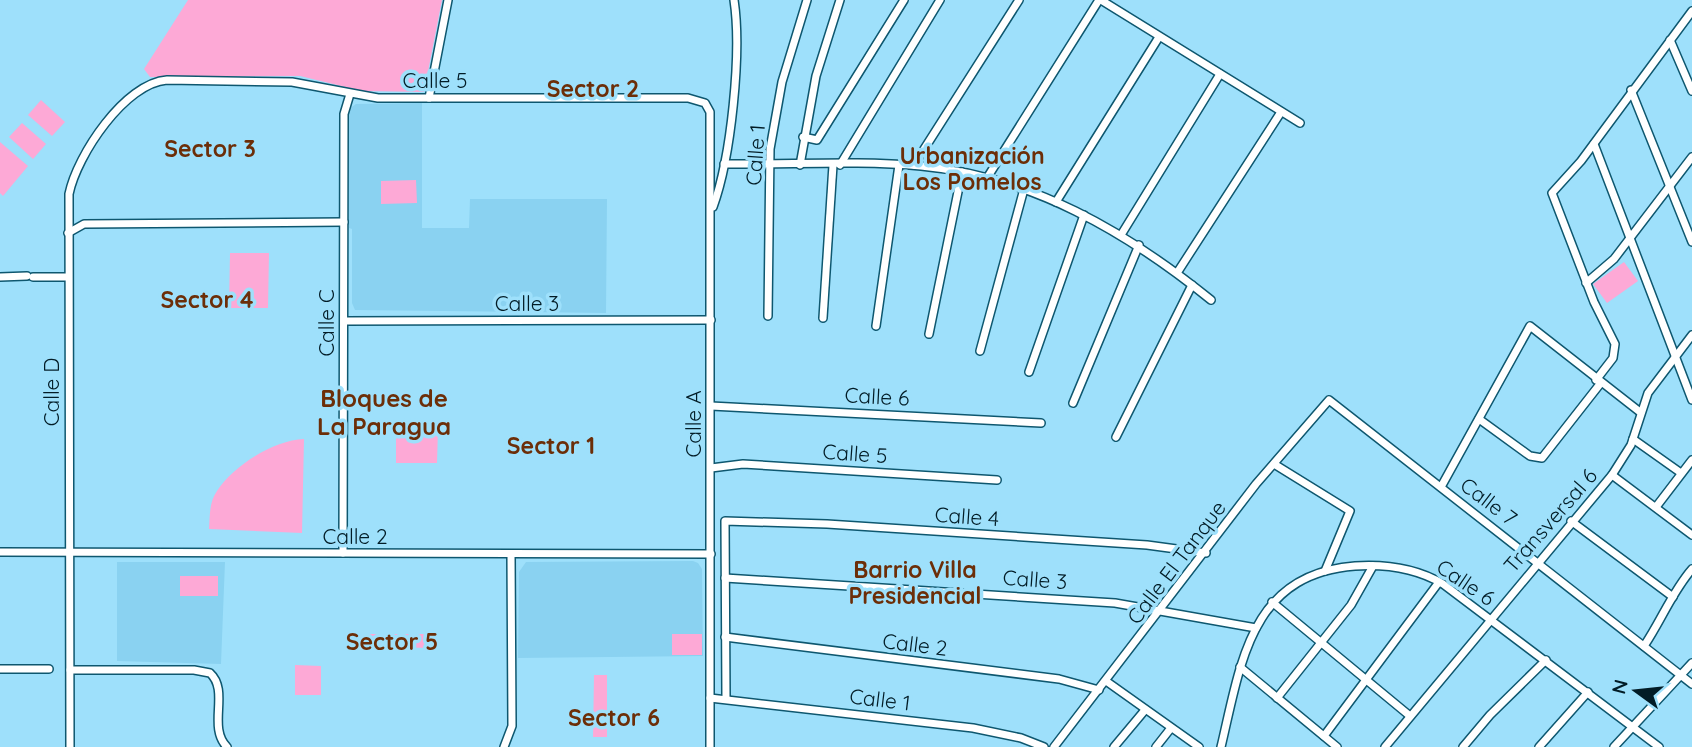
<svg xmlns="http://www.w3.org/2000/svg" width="1692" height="747" font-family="Quicksand,sans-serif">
	<rect width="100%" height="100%" fill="#9ee0fb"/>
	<g fill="#8ad2f1">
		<polygon points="422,103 422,228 469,228 470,199 607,199 606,313 355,310 352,303 352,229 349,228 349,109 356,104"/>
		<polygon points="693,561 698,563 702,569 703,656 518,658 519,572 526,562"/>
		<polygon points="117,562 225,562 221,664 117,661"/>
	</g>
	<g fill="#fda9d6">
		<polygon points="188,0 442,0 424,92 362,91 300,76 150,77 144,69"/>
		<polygon points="41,100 65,122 52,136 28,115"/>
		<polygon points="22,123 46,144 33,159 9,137"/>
		<polygon points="0,142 28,166 3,196 0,193"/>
		<polygon points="416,180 417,203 381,204 381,181"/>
		<polygon points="230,253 269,253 268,308 229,308"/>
		<polygon points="1624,262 1638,281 1607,303 1593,284"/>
		<polygon points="396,429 438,429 437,463 396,463"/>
		<path d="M304 439 302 533 209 529C210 516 209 502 217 491 233 466 274 440 304 439Z"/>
		<rect x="180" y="576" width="38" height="20"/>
		<polygon points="369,634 435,634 435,648 369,647"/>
		<rect x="672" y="634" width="30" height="21"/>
		<polygon points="295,665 321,666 321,695 295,695"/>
		<polygon points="594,675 607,675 607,737 593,737"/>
	</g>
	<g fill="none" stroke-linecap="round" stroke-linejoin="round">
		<defs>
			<g id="minor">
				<polyline points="1101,0 1300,123"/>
				<polyline points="1670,40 1692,91"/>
				<polyline points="1631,90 1692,242"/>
				<polyline points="429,98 448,0"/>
				<polyline points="803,137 817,140 904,0"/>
				<polyline points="1594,144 1692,400"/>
				<path d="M724 164C789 165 856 160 921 166 1031 176 1127 232 1211 300"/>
				<polyline points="800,165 816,76 840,0"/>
				<polyline points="840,165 940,0"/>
				<polyline points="914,165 1019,0"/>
				<polyline points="987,178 1099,0"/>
				<polyline points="1056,202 1159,37"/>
				<path d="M713 207C731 158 742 53 734 0"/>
				<polyline points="68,233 84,224 344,222"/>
				<polyline points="1121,235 1220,74"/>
				<polyline points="1177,273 1281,112"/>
				<polyline points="0,277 27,276"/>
				<polyline points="33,277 68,277"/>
				<polyline points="1586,283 1614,259 1692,157"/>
				<polyline points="768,316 770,149 782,82 807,0"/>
				<polyline points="823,318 833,165"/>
				<polyline points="344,321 711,320"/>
				<polyline points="876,326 899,165"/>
				<polyline points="929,334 962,172"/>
				<polyline points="980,351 1024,189"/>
				<polyline points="1029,372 1084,215"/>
				<polyline points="1596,380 1613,358 1615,344 1594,302 1552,193 1581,161 1692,11"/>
				<polyline points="1073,403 1139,245"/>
				<polyline points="711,406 1041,423"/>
				<polyline points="1479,419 1530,456 1542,458 1600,384"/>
				<polyline points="1116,437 1192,285"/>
				<polyline points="1633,439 1681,473"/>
				<polyline points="1274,464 1350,511 1325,571"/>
				<polyline points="711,468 743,464 997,480"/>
				<polyline points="1612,475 1692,535"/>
				<polyline points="1441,487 1530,326 1640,412"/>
				<polyline points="1656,507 1692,460"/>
				<polyline points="1571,521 1673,597"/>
				<polyline points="0,552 711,554"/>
				<polyline points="343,553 344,114 350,94"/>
				<polyline points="725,578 1115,603 1256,628"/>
				<polyline points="1272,602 1410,716"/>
				<polyline points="725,637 1059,679 1099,690"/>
				<path d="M1644 646C1661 621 1672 592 1692 569"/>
				<polyline points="1240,667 1337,747"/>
				<polyline points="0,669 49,669"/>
				<path d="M70 670H194L210 673C230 691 207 727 227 747"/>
				<polyline points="1106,681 1199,747"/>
				<polyline points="710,698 973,728 1021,738 1044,747"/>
				<polyline points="1277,698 1351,605 1373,566"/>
				<polyline points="726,699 725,521 827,524 1147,545 1206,553"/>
				<polyline points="1324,736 1439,582"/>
				<path d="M70 747 69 194C77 155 125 83 167 80L292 82 378 98H688L705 103 710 112V747"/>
				<polyline points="504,747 512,726 511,554"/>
				<polyline points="1054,747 1256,484 1329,400 1692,684"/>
				<polyline points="1114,747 1145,710"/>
				<polyline points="1156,747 1171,728"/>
				<path d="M1221 747C1241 663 1250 574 1355 566 1386 564 1416 568 1443 584L1659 747"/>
				<polyline points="1385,747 1612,475 1631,445 1648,393 1692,335"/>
				<polyline points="1463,747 1490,715 1546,660"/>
				<polyline points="1539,747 1588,692"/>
				<polyline points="1614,747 1692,663"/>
			</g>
		</defs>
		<use href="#minor" stroke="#0e576f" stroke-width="10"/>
		<use href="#minor" stroke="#fff" stroke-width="7"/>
	</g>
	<g text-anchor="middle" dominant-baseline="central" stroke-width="7" stroke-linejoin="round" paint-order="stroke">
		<g font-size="21" fill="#021c26" stroke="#9ee0fb">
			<text x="435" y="80">Calle 5</text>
			<text transform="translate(755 155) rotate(-86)">Calle 1</text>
			<text x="527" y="303">Calle 3</text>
			<text transform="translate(326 323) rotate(-90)">Calle C</text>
			<text transform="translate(51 392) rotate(-90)">Calle D</text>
			<text transform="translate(877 396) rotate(3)">Calle 6</text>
			<text transform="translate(693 424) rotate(-90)">Calle A</text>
			<text transform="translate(855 453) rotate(4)">Calle 5</text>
			<text transform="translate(1489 501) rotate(37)">Calle 7</text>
			<text transform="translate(967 516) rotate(4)">Calle 4</text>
			<text transform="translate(1550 520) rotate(-49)">Transversal 6</text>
			<text x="355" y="536">Calle 2</text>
			<text transform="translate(1176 562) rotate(-53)">Calle El Tanque</text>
			<text transform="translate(1035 579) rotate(4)">Calle 3</text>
			<text transform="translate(1466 582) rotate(34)">Calle 6</text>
			<text transform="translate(915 644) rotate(7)">Calle 2</text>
			<text transform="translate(880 699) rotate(7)">Calle 1</text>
		</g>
		<g font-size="23" font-weight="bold" fill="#6c2e08" stroke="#9ee0fb">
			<text x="593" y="88">Sector 2</text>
			<text x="210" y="148">Sector 3</text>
			<text x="972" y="155">Urbanización<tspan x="972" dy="26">Los Pomelos</tspan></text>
			<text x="207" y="299">Sector 4</text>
			<text x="551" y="445">Sector 1</text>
			<text x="915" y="569">Barrio Villa<tspan x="915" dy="26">Presidencial</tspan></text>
			<text x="392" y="641">Sector 5</text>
			<text x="614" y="717">Sector 6</text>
		</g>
		<g font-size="24" font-weight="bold" fill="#6c2e08" stroke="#9ee0fb">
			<text x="384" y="398">Bloques de<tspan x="384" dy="28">La Paragua</tspan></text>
		</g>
	</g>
	<g transform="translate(1636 691) rotate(285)" stroke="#9ee0fb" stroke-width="5" paint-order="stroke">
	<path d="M0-5L12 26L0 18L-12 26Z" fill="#021c26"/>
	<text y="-10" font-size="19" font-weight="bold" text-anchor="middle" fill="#021c26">N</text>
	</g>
</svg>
